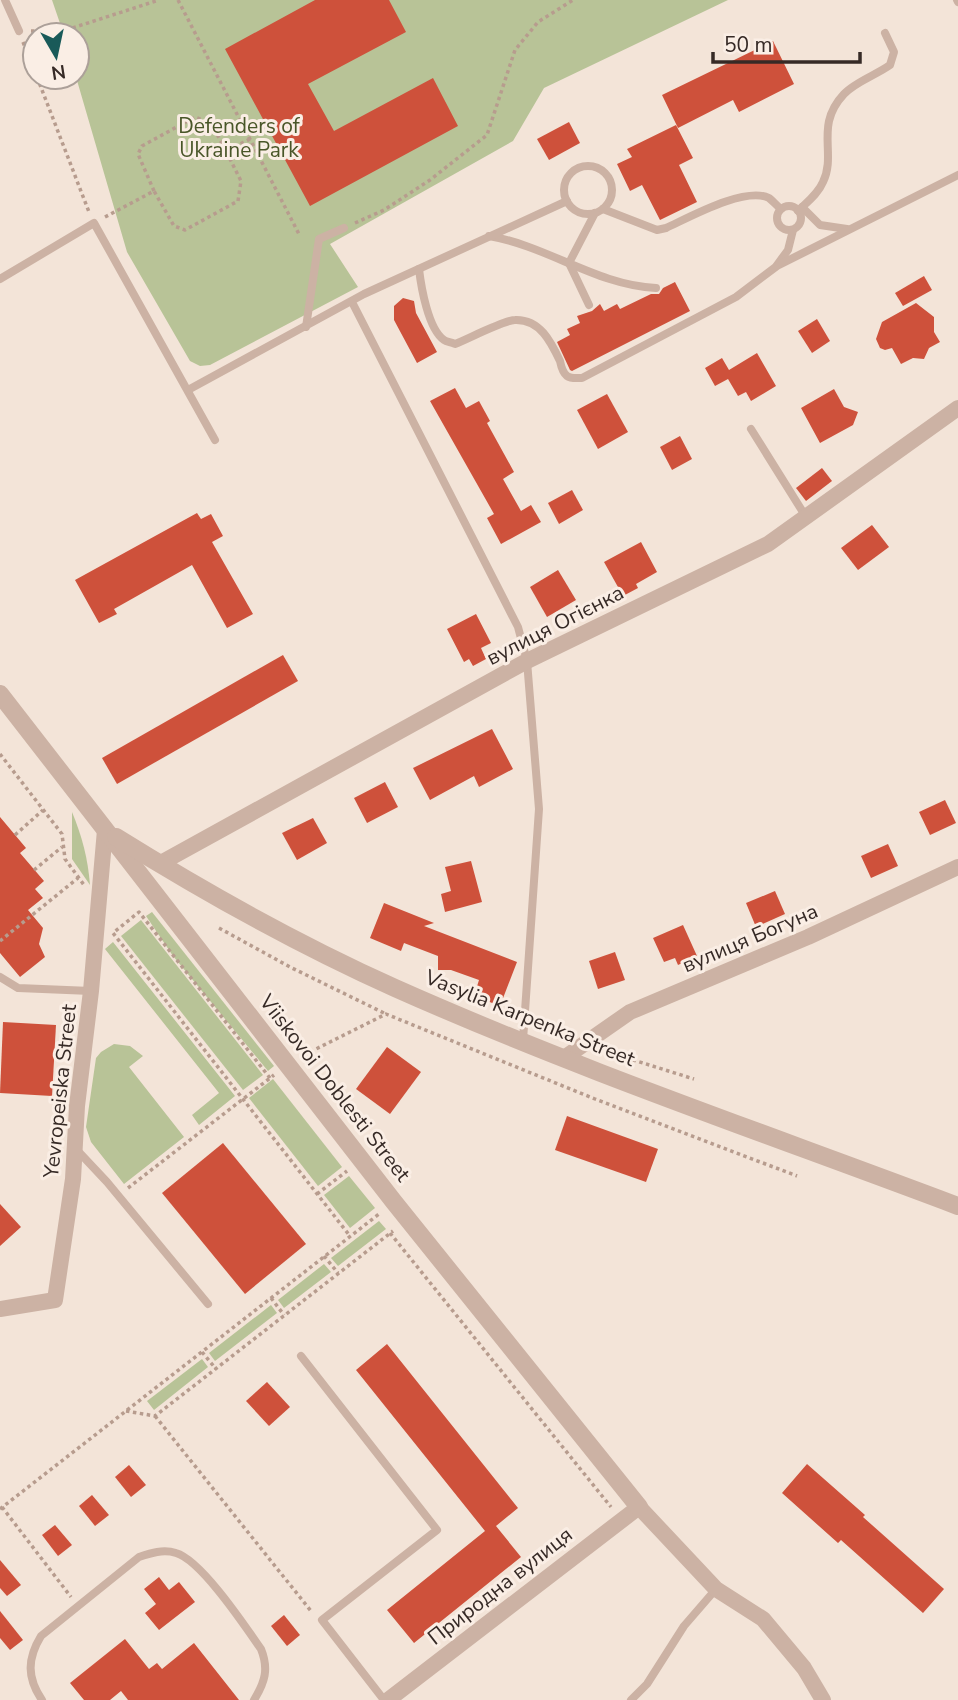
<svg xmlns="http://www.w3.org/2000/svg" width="958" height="1700" font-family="'Nunito Sans',sans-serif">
	<rect width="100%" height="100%" fill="#f3e4d8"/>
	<g fill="#b8c397">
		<polygon points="52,0 728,0 544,88 513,141 330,244 358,287 210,365 200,366 190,361 127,252 76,77 77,35 64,35"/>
		<path d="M72 812C82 836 88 859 90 885L72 859Z"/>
		<polygon points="152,912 274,1066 268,1071 173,956 146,916"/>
		<polygon points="141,920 263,1075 243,1090 121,936"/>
		<polygon points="113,942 235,1096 199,1125 192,1115 219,1093 105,949"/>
		<polygon points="114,1044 130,1046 143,1056 129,1067 184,1137 124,1184 91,1142 86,1127 96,1058 101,1052"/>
		<polygon points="273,1079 342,1167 318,1186 249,1098"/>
		<polygon points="349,1176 375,1208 350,1228 324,1195"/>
		<polygon points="379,1221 386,1229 338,1266 331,1258"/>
		<polygon points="324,1264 331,1272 284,1308 278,1300"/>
		<polygon points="271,1305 277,1313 215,1361 209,1353"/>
		<polygon points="202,1359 208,1367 154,1410 147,1401"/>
	</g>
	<g fill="#ce513b">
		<polygon points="315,0 389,0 406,32 308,84 334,131 433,78 458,126 310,206 225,49"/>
		<polygon points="773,41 794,84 739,112 733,100 678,128 662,95"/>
		<polygon points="569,122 580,143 549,160 537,139"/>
		<polygon points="676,125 693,158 679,165 697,202 660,220 642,185 630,191 617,164 632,157 627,149"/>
		<polygon points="924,276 932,290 903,306 895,293"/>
		<polygon points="675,282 690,311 572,371 570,370 557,342 570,335 567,329 580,323 577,316 592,311 600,304 604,311 617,304 620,309 651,294 659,294 663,288"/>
		<polygon points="403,298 414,301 416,313 437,352 417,363 394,320 394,306"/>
		<polygon points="916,303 934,317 934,332 940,342 929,348 924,359 913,358 901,364 892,348 885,350 880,348 876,339 882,322"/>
		<polygon points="817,319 830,341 812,353 798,331"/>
		<polygon points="757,353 776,386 751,401 746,392 738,396 728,379 715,386 705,368 722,358 729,370"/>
		<polygon points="455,388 466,408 479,401 490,421 487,423 514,472 503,479 521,511 531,505 541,522 501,544 487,518 494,514 430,401"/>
		<polygon points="834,389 844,407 858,412 853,425 820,443 801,408"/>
		<polygon points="607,394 628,432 598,449 577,410"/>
		<polygon points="680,436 692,459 672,470 660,447"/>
		<polygon points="822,468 832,481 806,501 796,488"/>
		<polygon points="572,490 583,510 559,524 548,503"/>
		<polygon points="197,513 201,519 211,514 223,536 212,542 253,614 227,628 192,565 114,609 117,614 99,623 75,580"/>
		<polygon points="872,525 889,547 858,570 841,548"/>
		<polygon points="641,542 657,572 636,584 638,588 623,596 604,562"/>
		<polygon points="558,570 576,600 547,617 530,587"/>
		<polygon points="476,614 491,643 481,648 486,659 473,666 469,659 464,662 447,629"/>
		<polygon points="283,655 298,681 117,784 102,758"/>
		<polygon points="492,729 513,769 479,787 474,776 430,800 413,768"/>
		<polygon points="385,782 398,807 367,823 354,798"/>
		<polygon points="945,800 956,823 930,835 919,812"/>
		<polygon points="0,817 26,848 20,853 44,881 35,889 43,898 28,910 43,928 39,944 45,957 20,977 0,953"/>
		<polygon points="313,818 327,843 297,860 282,833"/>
		<polygon points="888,844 898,866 871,878 861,856"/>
		<polygon points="471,861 482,902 445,912 441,894 451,891 445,867"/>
		<polygon points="775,891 785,914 756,927 746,903"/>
		<polygon points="384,903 434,923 424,926 517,962 500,1006 474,996 479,980 451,970 438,970 438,956 404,943 401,951 370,938"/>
		<polygon points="683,925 697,956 678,965 675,958 664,962 653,938"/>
		<polygon points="615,952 625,980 598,989 589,961"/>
		<polygon points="3,1022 56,1025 52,1096 0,1093"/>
		<polygon points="387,1047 421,1072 390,1114 356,1089"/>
		<polygon points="567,1116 658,1149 646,1182 555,1150"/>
		<polygon points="223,1143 306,1244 245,1294 162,1193"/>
		<polygon points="0,1204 21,1227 0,1246"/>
		<polygon points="387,1344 518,1508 496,1526 521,1557 414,1643 387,1610 485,1531 356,1370"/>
		<polygon points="267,1382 290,1407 269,1426 246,1401"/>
		<polygon points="807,1464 865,1515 863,1517 944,1589 923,1613 841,1540 838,1543 782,1493"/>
		<polygon points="129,1465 146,1485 131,1497 115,1477"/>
		<polygon points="92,1495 109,1515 95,1526 79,1506"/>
		<polygon points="55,1525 72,1545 58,1556 42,1535"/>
		<polygon points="0,1560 21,1585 7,1596 0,1588"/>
		<polygon points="159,1577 169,1590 179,1582 195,1602 159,1630 145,1613 156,1604 144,1589"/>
		<polygon points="0,1611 23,1640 10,1650 0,1638"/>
		<polygon points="284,1615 300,1635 287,1646 271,1626"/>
		<polygon points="125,1639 149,1669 157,1663 162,1669 194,1643 239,1700 128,1700 121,1691 110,1700 84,1700 70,1683"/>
	</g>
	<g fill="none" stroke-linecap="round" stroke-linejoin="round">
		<g stroke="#b79c8e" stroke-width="3.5" stroke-dasharray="3.5 3.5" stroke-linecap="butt">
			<polyline points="178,0 300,236"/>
			<polyline points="31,31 63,31 159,0"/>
			<polyline points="23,42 35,72"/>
			<polyline points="37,77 89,212"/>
			<polyline points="154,191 138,154 142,146 195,117 211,123 226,151"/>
			<polyline points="105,217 154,191 174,226 185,230 238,201 241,181 226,151 250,139"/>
			<polyline points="355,223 384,210 430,180 487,135 515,50 538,22 573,0"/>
			<polyline points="0,754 62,834 65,859 84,885"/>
			<polyline points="15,835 43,810"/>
			<polyline points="34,870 62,847"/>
			<polyline points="219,928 290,967 386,1014"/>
			<polyline points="0,941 78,878"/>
			<polyline points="304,1055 386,1014 595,1099 797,1176"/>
			<polyline points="609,1058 611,1053 694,1079"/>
			<polyline points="270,1078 139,912 113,933 350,1236"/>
			<polyline points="128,1188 274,1075"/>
			<polyline points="317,1194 347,1171"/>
			<polyline points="390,1233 611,1507"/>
			<polyline points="324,1256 338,1273"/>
			<polyline points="271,1298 284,1315"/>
			<polyline points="202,1352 216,1369"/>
			<polyline points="126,1411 155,1416 393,1231"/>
			<polyline points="155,1416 311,1611"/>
			<polyline points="2,1507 71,1597"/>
			<polyline points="0,1509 379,1214"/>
		</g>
		<g stroke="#ccb2a4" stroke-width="8">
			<polyline points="5,0 19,31"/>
			<polyline points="957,0 958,2"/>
			<circle cx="588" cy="190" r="24"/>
			<circle cx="789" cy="218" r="12"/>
			<polyline points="802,207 820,225 847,229"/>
			<path d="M603 209 657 230 666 228C688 218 745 186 769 198 773 201 777 206 781 209"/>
			<path d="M798 211C807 202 818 194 823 182 837 153 814 126 844 94 855 82 876 75 890 65L894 52 885 33"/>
			<path d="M489 236C548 246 596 285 656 288"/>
			<polyline points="777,265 788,250 793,230"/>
			<path d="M419 269C421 286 428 329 444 340 447 342 451 342 455 344 468 339 504 320 515 320 540 319 551 342 560 361 561 366 563 373 567 376 571 379 577 378 582 378L736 297 777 266 958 175"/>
			<polyline points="0,279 94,223 215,440"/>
			<polyline points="352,302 518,627 527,661 539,809 523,1040"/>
			<polyline points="589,305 569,263 595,213"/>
			<polyline points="306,327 319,239 344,228"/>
			<polyline points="188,390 364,294 567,201"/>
			<polyline points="751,429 806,517"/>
			<polyline points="0,977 18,988 91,991"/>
			<polyline points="76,1149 107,1182 208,1304"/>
			<polyline points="301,1356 437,1530 322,1620 384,1700"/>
			<path d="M42 1700C27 1678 27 1659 41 1636L139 1557C151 1553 163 1549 176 1553 201 1560 245 1626 261 1649 269 1669 265 1682 254 1700"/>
			<polyline points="631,1700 647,1684 684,1626 716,1589"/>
		</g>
		<g stroke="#ccb2a4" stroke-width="16">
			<polyline points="159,864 527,661 768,544 958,408"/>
			<polyline points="564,1058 630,1012 808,937 958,867"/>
			<polyline points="0,1309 55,1300 73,1179 77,1106 91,991 105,830"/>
			<polyline points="388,1700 639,1507 716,1589 763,1619 804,1668 823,1700"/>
		</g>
		<g stroke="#ccb2a4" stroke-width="18">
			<polyline points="0,694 394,1202 639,1507"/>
			<path d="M116 837C206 893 299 945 395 988 579 1070 770 1135 958 1206"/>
		</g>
	</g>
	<g text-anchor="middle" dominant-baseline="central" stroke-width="6" stroke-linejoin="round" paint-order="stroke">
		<g font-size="21" fill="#495628" stroke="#faeee5">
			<text x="239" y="126">Defenders of<tspan x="239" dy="24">Ukraine Park</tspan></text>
		</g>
		<g font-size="21" fill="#362a26" stroke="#faeee5">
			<text transform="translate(555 625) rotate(-27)">вулиця Огієнка</text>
			<text transform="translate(750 938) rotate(-23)">вулиця Богуна</text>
			<text transform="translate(530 1018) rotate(22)">Vasylia Karpenka Street</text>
			<text transform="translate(335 1088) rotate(52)">Viiskovoi Doblesti Street</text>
			<text transform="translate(60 1091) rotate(-84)">Yevropeiska Street</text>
			<text transform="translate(500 1586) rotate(-38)">Природна вулиця</text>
		</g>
	</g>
	<g transform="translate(56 56) rotate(171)"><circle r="33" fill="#faeee5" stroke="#aca099" stroke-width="2"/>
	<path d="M0-5L12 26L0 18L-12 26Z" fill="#195a59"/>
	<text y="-10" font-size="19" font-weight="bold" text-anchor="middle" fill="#362a26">N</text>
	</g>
	<path d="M713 52v10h147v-10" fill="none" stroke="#362a26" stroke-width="3.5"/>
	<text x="724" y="52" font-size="21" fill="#362a26" stroke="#faeee5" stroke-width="5" paint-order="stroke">50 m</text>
</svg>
